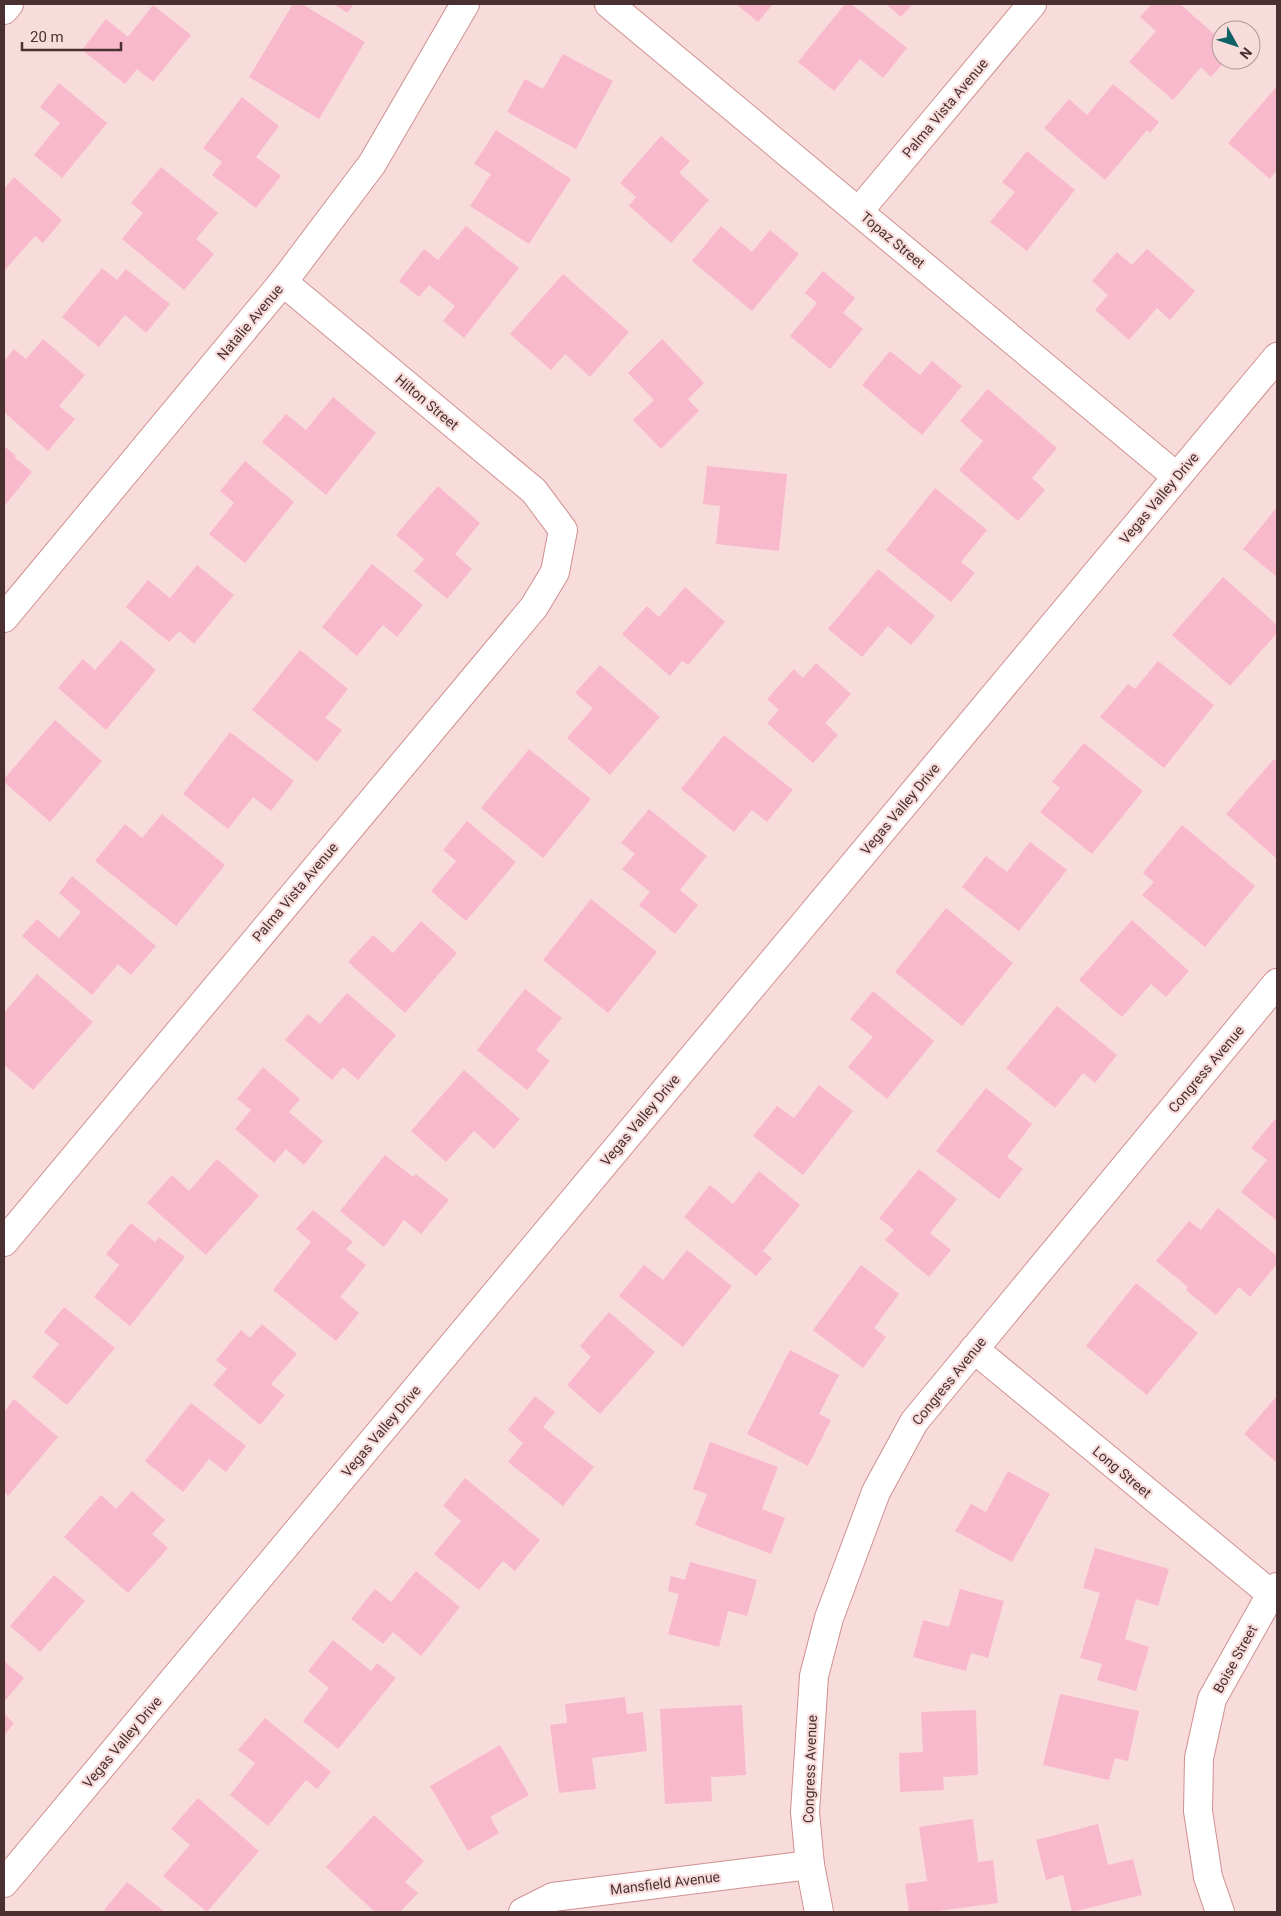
<svg xmlns="http://www.w3.org/2000/svg" width="1281" height="1916" font-family="Roboto,sans-serif">
	<rect width="100%" height="100%" fill="#f8dcdc"/>
	<g fill="#f9b9cc">
		<polygon points="293,4 302,4 365,42 319,119 249,77"/>
		<polygon points="334,4 354,4 347,13"/>
		<polygon points="736,4 773,4 758,22"/>
		<polygon points="845,4 851,4 907,48 883,78 860,59 834,91 798,62"/>
		<polygon points="886,4 913,4 901,17"/>
		<polygon points="1152,4 1180,4 1221,40 1221,60 1226,60 1211,77 1201,67 1173,100 1129,62 1156,31 1140,17"/>
		<polygon points="153,5 191,35 153,82 137,69 125,84 82,50 106,19 128,37"/>
		<polygon points="563,54 613,81 576,149 507,112 525,79 543,89"/>
		<polygon points="59,83 107,123 62,178 34,155 60,123 40,107"/>
		<polygon points="1113,84 1159,122 1150,133 1147,130 1105,180 1044,128 1069,99 1087,115"/>
		<polygon points="1277,86 1277,170 1270,179 1228,143"/>
		<polygon points="242,97 279,126 256,157 281,176 256,208 212,175 222,162 203,148"/>
		<polygon points="496,130 571,179 529,244 470,206 491,174 474,164"/>
		<polygon points="661,136 690,161 679,173 709,200 671,243 629,206 636,197 620,183"/>
		<polygon points="1027,151 1075,190 1027,251 990,222 1015,192 1002,182"/>
		<polygon points="161,167 218,213 196,239 214,254 184,290 122,239 143,213 131,203"/>
		<polygon points="14,177 62,220 43,243 35,236 4,271 4,189"/>
		<polygon points="466,226 519,268 464,338 443,321 455,306 429,285 419,297 399,281 424,249 438,260"/>
		<polygon points="721,226 752,252 770,230 799,254 752,311 692,261"/>
		<polygon points="1147,249 1195,291 1170,320 1157,308 1129,340 1095,310 1108,295 1092,281 1117,252 1132,265"/>
		<polygon points="102,268 117,280 126,269 170,304 146,333 125,315 99,347 62,317"/>
		<polygon points="823,271 855,298 843,313 863,329 830,369 790,336 817,303 805,293"/>
		<polygon points="563,274 629,332 590,377 565,354 551,370 510,334"/>
		<polygon points="43,339 85,375 59,406 75,419 48,451 4,412 4,361 14,349 26,359"/>
		<polygon points="662,339 704,383 688,399 699,411 661,449 633,420 654,400 628,373"/>
		<polygon points="890,351 920,375 932,361 962,386 922,435 862,385"/>
		<polygon points="988,389 1057,448 1032,478 1045,490 1018,521 959,470 983,441 960,421"/>
		<polygon points="333,397 376,433 326,495 262,442 286,414 306,430"/>
		<polygon points="4,446 16,456 14,457 32,472 5,505 4,504"/>
		<polygon points="245,461 294,502 245,563 209,534 234,503 220,491"/>
		<polygon points="707,466 787,474 779,551 716,544 720,506 703,504"/>
		<polygon points="438,486 480,523 455,554 472,569 447,599 414,571 424,559 396,535"/>
		<polygon points="935,488 987,530 961,562 975,573 951,602 886,550"/>
		<polygon points="1277,507 1277,577 1243,549"/>
		<polygon points="372,564 423,605 397,637 383,625 357,656 322,627"/>
		<polygon points="197,565 234,595 194,644 179,631 169,642 126,607 148,580 170,598"/>
		<polygon points="878,569 935,616 911,645 888,626 862,657 828,629"/>
		<polygon points="1223,577 1277,625 1277,633 1230,686 1172,635"/>
		<polygon points="685,587 725,622 688,665 682,661 670,676 622,634 647,606 659,617"/>
		<polygon points="121,640 156,670 106,730 58,688 83,659 95,670"/>
		<polygon points="300,650 348,689 325,718 342,730 317,762 252,710"/>
		<polygon points="1158,661 1214,705 1164,768 1100,717 1128,684 1135,689"/>
		<polygon points="816,663 851,694 825,723 838,735 813,763 767,723 779,710 767,699 794,669 803,678"/>
		<polygon points="600,665 660,717 610,775 567,738 593,708 575,693"/>
		<polygon points="55,720 102,761 50,822 4,782 4,779"/>
		<polygon points="230,732 294,781 271,811 253,797 228,829 183,794"/>
		<polygon points="724,735 793,790 767,822 752,810 734,832 681,789"/>
		<polygon points="1084,743 1143,791 1092,854 1040,812 1060,788 1052,782"/>
		<polygon points="529,749 591,799 543,858 481,808"/>
		<polygon points="1274,759 1277,762 1277,859 1226,814"/>
		<polygon points="649,809 707,856 680,890 698,905 675,934 639,905 650,892 622,869 635,854 621,843"/>
		<polygon points="162,814 225,865 176,926 95,861 125,824 142,838"/>
		<polygon points="467,821 516,862 466,921 431,891 456,861 443,850"/>
		<polygon points="1182,825 1255,886 1205,947 1142,895 1154,882 1143,873"/>
		<polygon points="1030,842 1067,870 1019,931 962,887 986,856 1007,872"/>
		<polygon points="72,876 156,946 131,975 118,964 92,995 22,936 37,919 59,938 81,912 59,893"/>
		<polygon points="591,899 657,952 608,1013 543,960"/>
		<polygon points="946,908 1013,963 962,1026 895,972"/>
		<polygon points="1132,920 1189,971 1166,997 1151,984 1122,1017 1079,980"/>
		<polygon points="421,921 457,953 405,1013 348,962 373,935 393,953"/>
		<polygon points="37,974 93,1022 33,1090 4,1065 4,1013"/>
		<polygon points="525,989 562,1018 536,1050 550,1061 527,1090 477,1050"/>
		<polygon points="873,991 934,1041 887,1099 848,1067 873,1037 850,1019"/>
		<polygon points="347,993 396,1035 358,1080 343,1067 332,1080 285,1040 308,1014 320,1024"/>
		<polygon points="1057,1006 1117,1055 1095,1083 1083,1073 1055,1108 1006,1068"/>
		<polygon points="263,1067 300,1099 289,1112 323,1141 304,1165 286,1149 274,1163 235,1129 251,1110 237,1099"/>
		<polygon points="464,1070 520,1119 494,1149 474,1131 446,1162 411,1131"/>
		<polygon points="819,1085 853,1111 803,1175 753,1136 777,1106 794,1118"/>
		<polygon points="986,1088 1032,1124 1007,1157 1023,1169 999,1199 936,1151"/>
		<polygon points="1275,1119 1277,1120 1277,1221 1241,1192 1267,1160 1251,1148"/>
		<polygon points="385,1155 413,1177 416,1174 449,1200 421,1234 404,1220 384,1247 340,1211"/>
		<polygon points="217,1159 259,1196 206,1255 147,1203 172,1175 189,1191"/>
		<polygon points="919,1169 957,1199 930,1233 951,1250 929,1277 885,1240 894,1230 879,1218"/>
		<polygon points="759,1171 800,1205 763,1251 772,1258 756,1276 684,1217 710,1185 733,1204"/>
		<polygon points="1218,1208 1277,1256 1277,1264 1250,1297 1239,1287 1216,1315 1186,1290 1188,1287 1156,1261 1189,1221 1201,1230"/>
		<polygon points="313,1210 353,1242 346,1249 366,1265 340,1297 359,1313 336,1341 273,1290 311,1242 296,1229"/>
		<polygon points="131,1223 155,1242 159,1237 185,1257 130,1326 94,1297 119,1265 106,1254"/>
		<polygon points="687,1250 732,1286 683,1347 619,1296 644,1265 663,1280"/>
		<polygon points="861,1265 899,1294 874,1328 886,1337 863,1368 813,1330"/>
		<polygon points="1136,1283 1198,1333 1147,1395 1086,1346"/>
		<polygon points="64,1307 115,1348 67,1405 32,1377 59,1344 44,1332"/>
		<polygon points="609,1312 655,1352 600,1414 567,1385 591,1357 580,1346"/>
		<polygon points="262,1324 297,1354 271,1384 285,1395 260,1425 213,1385 227,1369 216,1360 241,1330 250,1338"/>
		<polygon points="790,1350 839,1375 819,1414 831,1420 808,1466 747,1434"/>
		<polygon points="535,1396 555,1412 543,1427 594,1467 563,1506 508,1462 523,1443 508,1430"/>
		<polygon points="1276,1397 1277,1398 1277,1463 1244,1434"/>
		<polygon points="14,1399 58,1437 8,1496 4,1492 4,1412"/>
		<polygon points="191,1403 246,1446 226,1472 209,1459 183,1492 145,1461"/>
		<polygon points="710,1442 778,1467 762,1509 785,1518 771,1554 695,1525 707,1494 693,1489"/>
		<polygon points="1008,1471 1050,1494 1012,1562 955,1531 971,1504 986,1512"/>
		<polygon points="465,1478 540,1540 515,1571 503,1561 479,1590 434,1554 461,1521 443,1506"/>
		<polygon points="132,1491 165,1520 152,1534 168,1548 128,1593 64,1537 101,1495 116,1509"/>
		<polygon points="1095,1548 1169,1569 1158,1606 1136,1599 1125,1639 1149,1647 1136,1691 1097,1680 1102,1664 1080,1658 1100,1593 1083,1588"/>
		<polygon points="690,1562 757,1580 747,1616 728,1611 719,1647 668,1634 679,1594 668,1591 671,1576 685,1580"/>
		<polygon points="416,1571 460,1607 421,1656 393,1632 383,1644 351,1619 375,1589 391,1602"/>
		<polygon points="54,1575 85,1601 40,1652 10,1626"/>
		<polygon points="960,1589 1004,1601 988,1658 971,1653 966,1671 913,1657 923,1620 949,1627"/>
		<polygon points="333,1640 371,1671 377,1663 396,1678 338,1749 303,1721 329,1688 308,1671"/>
		<polygon points="4,1661 24,1678 4,1702"/>
		<polygon points="1060,1694 1139,1711 1128,1761 1115,1758 1109,1780 1043,1765"/>
		<polygon points="625,1697 627,1714 643,1712 647,1751 592,1758 596,1789 559,1793 550,1725 567,1723 565,1704"/>
		<polygon points="742,1705 746,1775 711,1777 712,1801 665,1804 660,1709"/>
		<polygon points="976,1710 978,1775 943,1777 944,1790 900,1792 899,1753 923,1752 921,1712"/>
		<polygon points="4,1714 14,1723 4,1736"/>
		<polygon points="265,1718 331,1772 317,1789 306,1780 268,1826 230,1795 255,1763 238,1750"/>
		<polygon points="500,1745 529,1795 490,1817 499,1833 468,1851 430,1786"/>
		<polygon points="198,1798 259,1851 207,1912 163,1876 190,1845 171,1829"/>
		<polygon points="374,1815 424,1861 405,1882 418,1893 400,1912 375,1912 326,1867"/>
		<polygon points="973,1819 978,1862 993,1860 998,1903 930,1912 909,1912 905,1884 927,1881 919,1827"/>
		<polygon points="1098,1824 1108,1865 1133,1859 1142,1895 1072,1912 1063,1875 1046,1880 1036,1840"/>
		<polygon points="127,1882 165,1912 107,1912 104,1910"/>
	</g>
	<g fill="none" stroke-linecap="round" stroke-linejoin="round">
		<defs>
			<g id="minor">
				<polyline points="609,4 1177,477"/>
				<polyline points="4,10 9,4"/>
				<polyline points="859,211 1032,4"/>
				<polyline points="4,618 283,282 372,164 465,4"/>
				<polyline points="4,1242 534,607 555,572 563,530 534,491 283,282"/>
				<polyline points="974,1349 1271,1594"/>
				<polyline points="4,1883 1277,357"/>
				<polyline points="523,1912 553,1897 810,1865"/>
				<polyline points="819,1912 810,1865 805,1812 814,1676 829,1618 876,1492 914,1422 1277,983"/>
				<polyline points="1220,1912 1208,1877 1198,1811 1199,1758 1212,1699 1271,1594 1277,1587"/>
			</g>
		</defs>
		<use href="#minor" stroke="#cf9090" stroke-width="30"/>
		<use href="#minor" stroke="#fff" stroke-width="28"/>
	</g>
	<g text-anchor="middle" dominant-baseline="central" stroke-width="4.5" stroke-linejoin="round" paint-order="stroke">
		<g font-size="14" fill="#4a3030" stroke="#f8dcdc">
			<text transform="translate(945 108) rotate(-50)">Palma Vista Avenue</text>
			<text transform="translate(893 240) rotate(40)">Topaz Street</text>
			<text transform="translate(250 322) rotate(-50)">Natalie Avenue</text>
			<text transform="translate(427 402) rotate(40)">Hilton Street</text>
			<text transform="translate(1159 498) rotate(-50)">Vegas Valley Drive</text>
			<text transform="translate(900 809) rotate(-50)">Vegas Valley Drive</text>
			<text transform="translate(295 892) rotate(-50)">Palma Vista Avenue</text>
			<text transform="translate(1206 1069) rotate(-50)">Congress Avenue</text>
			<text transform="translate(640 1120) rotate(-50)">Vegas Valley Drive</text>
			<text transform="translate(949 1381) rotate(-51)">Congress Avenue</text>
			<text transform="translate(381 1431) rotate(-50)">Vegas Valley Drive</text>
			<text transform="translate(1122 1472) rotate(40)">Long Street</text>
			<text transform="translate(1235 1659) rotate(-61)">Boise Street</text>
			<text transform="translate(122 1742) rotate(-50)">Vegas Valley Drive</text>
			<text transform="translate(810 1769) rotate(-88)">Congress Avenue</text>
			<text transform="translate(665 1883) rotate(-7)">Mansfield Avenue</text>
		</g>
	</g>
	<rect width="1281" height="1916" fill="none" stroke="#4a3030" stroke-width="10"/>
	<g transform="translate(1236 45) rotate(130)"><circle r="24" fill="#f8dcdc" stroke="#b29797"/>
	<path d="M0-4L9 19L0 12L-9 19Z" fill="#106165"/>
	<text y="-8" font-size="14" font-weight="bold" text-anchor="middle" fill="#4a3030">N</text>
	</g>
	<path d="M22 42v8h99v-8" fill="none" stroke="#4a3030" stroke-width="2.5"/>
	<text x="30" y="42" font-size="15" fill="#4a3030" stroke="#f8dcdc" stroke-width="4" paint-order="stroke">20 m</text>
</svg>
